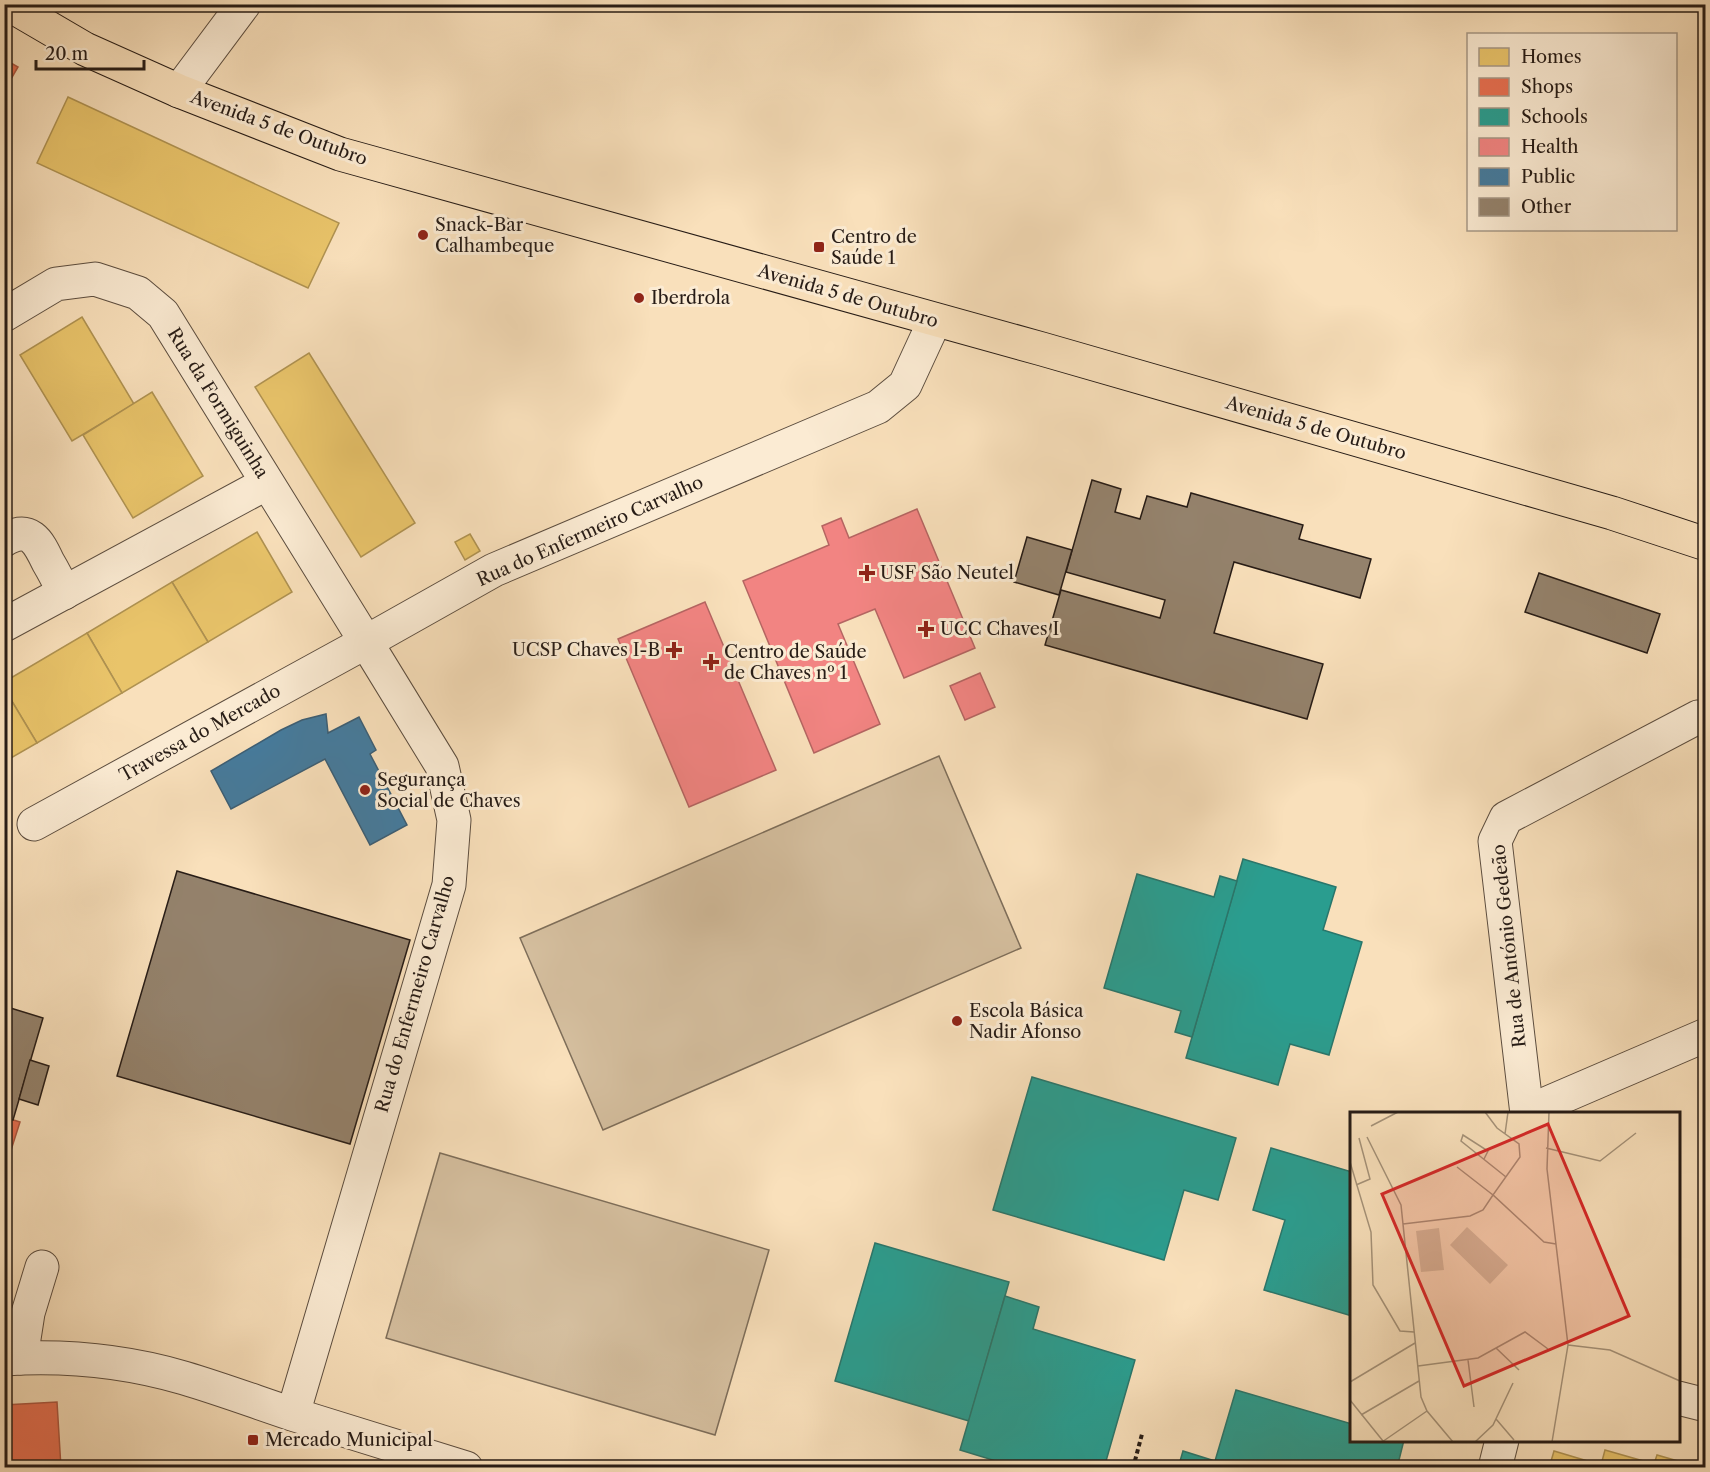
<svg xmlns="http://www.w3.org/2000/svg" width="1710" height="1472" font-family="'Libre Caslon Text',serif">
	<rect width="100%" height="100%" fill="#f9e0bb"/>
	<filter id="stains"><feTurbulence type="fractalNoise" baseFrequency=".00333" numOctaves="4"/><feColorMatrix values="0 0 0 0 .2 0 0 0 0 .09 0 0 0 0 .02 0 0 0 .5 -.17"/></filter>
	<radialGradient id="worn" r=".72"><stop offset=".6" stop-color="#630" stop-opacity="0"/><stop offset="1" stop-color="#630" stop-opacity=".3"/></radialGradient>
	<g fill="#d5bf9f" stroke="#7e6e5a" stroke-width="1.5">
		<polygon points="939,756 1021,948 603,1130 520,938"/>
		<polygon points="440,1153 769,1250 715,1435 386,1338"/>
	</g>
	<g fill="#e9c46a" stroke="#af9251" stroke-width="1.5">
		<polygon points="68,97 339,223 308,288 37,163"/>
		<polygon points="82,317 134,404 72,441 20,355"/>
		<polygon points="309,353 415,523 361,557 255,387"/>
		<polygon points="152,392 203,476 133,518 83,435"/>
		<polygon points="257,532 292,592 208,642 172,582"/>
		<polygon points="470,534 480,551 465,560 455,542"/>
		<polygon points="172,582 208,642 122,693 87,633"/>
		<polygon points="87,633 122,693 37,743 4,688 4,682"/>
		<polygon points="4,688 37,743 4,762"/>
		<polygon points="1605,1450 1654,1464 1657,1455 1702,1468 1549,1468 1554,1451 1601,1465"/>
	</g>
	<g fill="#e76f51" stroke="#ad563f" stroke-width="1.5">
		<polygon points="4,59 18,67 4,91"/>
		<polygon points="4,1117 20,1122 4,1172"/>
		<polygon points="57,1402 61,1468 4,1468 4,1405"/>
	</g>
	<g fill="#2a9d8f" stroke="#29766b" stroke-width="1.5">
		<polygon points="1243,859 1336,887 1323,930 1362,942 1329,1055 1290,1044 1278,1085 1186,1058"/>
		<polygon points="1137,874 1214,897 1220,876 1237,881 1192,1037 1175,1032 1181,1011 1104,988"/>
		<polygon points="1032,1077 1236,1138 1218,1200 1184,1190 1164,1260 993,1210"/>
		<polygon points="1271,1148 1352,1172 1352,1316 1264,1290 1285,1220 1253,1210"/>
		<polygon points="875,1243 1009,1282 969,1421 835,1381"/>
		<polygon points="1005,1296 1039,1307 1033,1329 1135,1360 1104,1468 1019,1468 960,1450"/>
		<polygon points="1236,1390 1352,1424 1352,1440 1404,1440 1397,1468 1178,1468 1183,1451 1215,1461"/>
	</g>
	<g fill="#f28482" stroke="#b56562" stroke-width="1.5">
		<polygon points="917,509 975,648 904,678 875,609 838,624 880,724 814,753 743,581 829,545 822,526 841,518 849,538"/>
		<polygon points="705,602 776,770 689,807 618,639"/>
		<polygon points="980,673 995,707 965,720 950,686"/>
	</g>
	<polygon fill="#457b9d" stroke="#3c5e74" stroke-width="1.5" points="326,714 328,733 359,717 376,750 370,754 407,825 370,845 325,759 231,809 211,771 281,730 302,720"/>
	<g fill="#94826c" stroke="#271c16" stroke-width="1.5">
		<polygon points="1092,480 1121,489 1115,512 1140,519 1147,496 1187,507 1191,493 1303,525 1299,539 1371,559 1360,598 1234,562 1214,633 1323,664 1307,719 1045,645 1061,590 1160,618 1165,600 1066,572"/>
		<polygon points="1027,537 1072,550 1059,595 1014,582"/>
		<polygon points="1539,573 1660,614 1647,653 1525,612"/>
		<polygon points="177,871 410,940 350,1144 117,1076"/>
		<polygon points="4,1006 43,1018 13,1120 4,1117"/>
		<polygon points="30,1060 49,1066 38,1105 19,1099"/>
	</g>
	<g fill="none" stroke-linecap="round" stroke-linejoin="round">
		<defs>
			<g id="minor">
				<polyline points="179,91 244,4"/>
				<polyline points="4,315 56,284 95,279 138,293 163,314 366,642 34,824"/>
				<path d="M4 540C30 525 38 541 48 562 54 572 59 582 64 593"/>
				<polyline points="4,625 267,483"/>
				<polyline points="1527,1112 1706,1035"/>
				<polyline points="1527,1114 1495,841 1506,818 1698,717"/>
				<polyline points="21,1358 28,1313 42,1267"/>
				<path d="M4 1359C65 1355 126 1361 184 1378 221 1389 256 1402 292 1414 350 1432 408 1450 466 1468"/>
				<polyline points="1678,1398 1706,1405"/>
				<polyline points="293,1414 449,885 454,820 442,766 366,642 494,570 878,407 905,385 935,320"/>
				<polyline points="1495,1468 1502,1440"/>
			</g>
			<polyline id="major" points="8,4 85,49 179,91 340,154 1042,349 1612,513 1706,544"/>
		</defs>
		<use href="#minor" stroke="#5c4d3f" stroke-width="35"/>
		<use href="#major" stroke="#271c16" stroke-width="35"/>
		<polyline stroke="#271c16" stroke-width="4" stroke-dasharray="4.5 3" stroke-linecap="butt" points="1133,1468 1142,1434"/>
		<use href="#minor" stroke="#fbebd3" stroke-width="33"/>
		<use href="#major" stroke="#f9e0bb" stroke-width="33"/>
	</g>
	<g fill="#8f2418" stroke="#fbebd3" stroke-width="2">
		<circle cx="423" cy="235" r="6"/>
		<rect x="813" y="241" width="12" height="12" rx="3"/>
		<circle cx="639" cy="298" r="6"/>
		<path d="M864 564h6v6h6v6h-6v6h-6v-6h-6v-6h6z"/>
		<path d="M923 620h6v6h6v6h-6v6h-6v-6h-6v-6h6z"/>
		<path d="M671 641h6v6h6v6h-6v6h-6v-6h-6v-6h6z"/>
		<path d="M708 653h6v6h6v6h-6v6h-6v-6h-6v-6h6z"/>
		<circle cx="365" cy="790" r="6"/>
		<circle cx="957" cy="1021" r="6"/>
		<rect x="247" y="1434" width="12" height="12" rx="3"/>
	</g>
	<g text-anchor="middle" dominant-baseline="central" stroke-width="6" stroke-linejoin="round" paint-order="stroke">
		<g font-size="18" fill="#271c16" stroke="#fbebd3">
			<text transform="translate(279 128) rotate(20)">Avenida 5 de Outubro</text>
			<text transform="translate(848 296) rotate(16)">Avenida 5 de Outubro</text>
			<text transform="translate(218 403) rotate(58)">Rua da Formiguinha</text>
			<text transform="translate(1316 428) rotate(16)">Avenida 5 de Outubro</text>
			<text transform="translate(590 531) rotate(-24)">Rua do Enfermeiro Carvalho</text>
			<text transform="translate(200 733) rotate(-29)">Travessa do Mercado</text>
			<text transform="translate(1509 946) rotate(-96)">Rua de António Gedeão</text>
			<text transform="translate(415 994) rotate(-74)">Rua do Enfermeiro Carvalho</text>
		</g>
		<g font-size="18" fill="#271c16" stroke="#fbebd3" text-anchor="start">
			<text x="435" y="225">Snack-Bar<tspan x="435" dy="21">Calhambeque</tspan></text>
			<text x="831" y="237">Centro de<tspan x="831" dy="21">Saúde 1</tspan></text>
			<text x="651" y="298">Iberdrola</text>
			<text x="880" y="573">USF São Neutel</text>
			<text x="940" y="629">UCC Chaves I</text>
			<text x="660" y="650" text-anchor="end">UCSP Chaves I-B</text>
			<text x="724" y="652">Centro de Saúde<tspan x="724" dy="21">de Chaves nº 1</tspan></text>
			<text x="377" y="780">Segurança<tspan x="377" dy="21">Social de Chaves</tspan></text>
			<text x="969" y="1011">Escola Básica<tspan x="969" dy="21">Nadir Afonso</tspan></text>
			<text x="265" y="1440">Mercado Municipal</text>
		</g>
	</g>
	<g transform="translate(1350 1112)">
		<rect width="330" height="330" fill="#f9e0bb"/>
		<path d="M117 115 158 153 140 172 100 133ZM89 116 94 158 71 160 66 119Z" fill="#d5bf9f"/>
		<path fill="none" stroke="#a59279" stroke-width="1.5" d="M199 0 197 57 218 233 202 330M21 14 48 0M155 22 158 0M17 25 51 93 71 285 77 299 103 330M196 36 250 49 286 21M134 47 138 39 113 23 111 29 156 65M0 50 21 120 23 173 50 219 64 220M107 55 143 83 170 45 169 32 147 16 135 0M6 73 20 67 9 26M53 112 120 104 133 98 143 83 194 130 206 132M218 233 260 238 330 269M146 236 169 258M118 248 124 295M68 254 128 246 175 220 198 237M0 270 65 231M0 288 33 329M11 303 69 269M146 307 164 328M32 330 77 299M125 330 143 313 163 271"/>
		<path fill="#d62828" fill-opacity="0.15" stroke="#d62828" stroke-width="3" d="M198 12 279 204 114 274 32 82Z"/>
		<rect width="330" height="330" fill="none" stroke="#271c16" stroke-width="3"/>
	</g>
	<rect width="1710" height="1472" fill="none" stroke="#f9e0bb" stroke-width="24"/>
	<rect x="6" y="6" width="1698" height="1460" fill="none" stroke="#271c16" stroke-width="3"/>
	<rect x="12" y="12" width="1686" height="1448" fill="none" stroke="#271c16" stroke-width="1.5"/>
	<rect x="1467" y="33" width="210" height="198" fill="#fbebd3" stroke="#a69887" stroke-width="1.5"/>
	<rect x="1479" y="48" width="30" height="18" fill="#e9c46a" stroke="#a69887" stroke-width="1.5"/>
	<text x="1521" y="63" font-size="18" fill="#271c16">Homes</text>
	<rect x="1479" y="78" width="30" height="18" fill="#e76f51" stroke="#a69887" stroke-width="1.5"/>
	<text x="1521" y="93" font-size="18" fill="#271c16">Shops</text>
	<rect x="1479" y="108" width="30" height="18" fill="#2a9d8f" stroke="#a69887" stroke-width="1.5"/>
	<text x="1521" y="123" font-size="18" fill="#271c16">Schools</text>
	<rect x="1479" y="138" width="30" height="18" fill="#f28482" stroke="#a69887" stroke-width="1.5"/>
	<text x="1521" y="153" font-size="18" fill="#271c16">Health</text>
	<rect x="1479" y="168" width="30" height="18" fill="#457b9d" stroke="#a69887" stroke-width="1.5"/>
	<text x="1521" y="183" font-size="18" fill="#271c16">Public</text>
	<rect x="1479" y="198" width="30" height="18" fill="#94826c" stroke="#a69887" stroke-width="1.5"/>
	<text x="1521" y="213" font-size="18" fill="#271c16">Other</text>
	<path d="M36 60v9h108v-9" fill="none" stroke="#271c16" stroke-width="3"/>
	<text x="45" y="60" font-size="18" fill="#271c16" stroke="#fbebd3" stroke-width="4.5" paint-order="stroke">20 m</text>
	<rect width="100%" height="100%" filter="url(#stains)"/>
	<rect width="100%" height="100%" fill="url(#worn)"/>
</svg>
